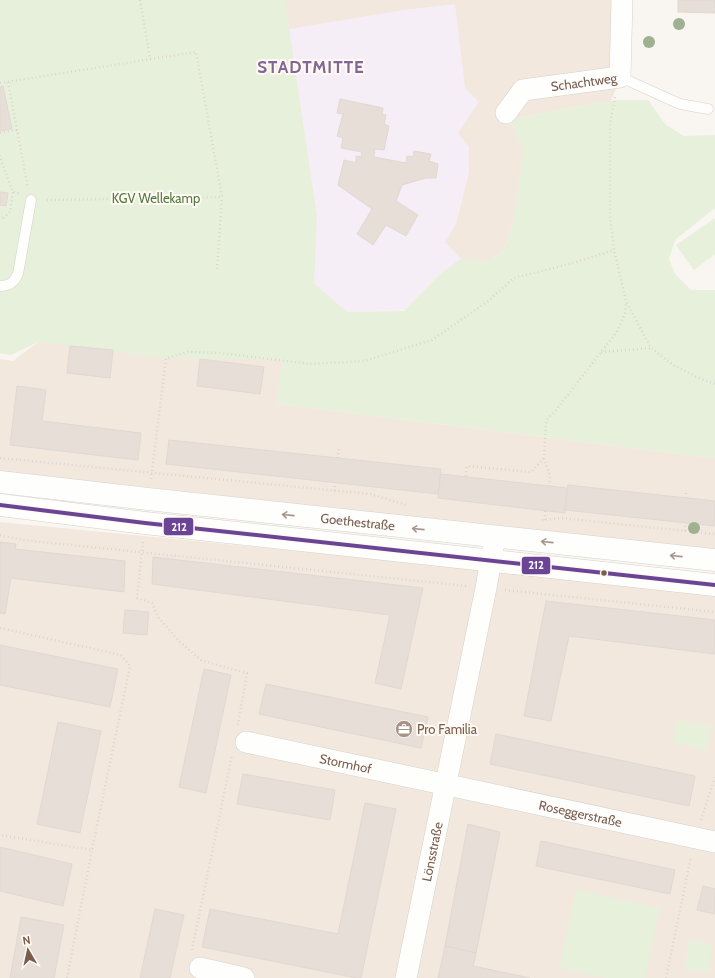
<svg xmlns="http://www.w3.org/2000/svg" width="715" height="978" font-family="Cabin,sans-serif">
	<rect width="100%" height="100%" fill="#f9f5f0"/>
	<g fill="#f2e8de">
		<polygon points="285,0 622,0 621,76 611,101 563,109 510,120 524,149 513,226 503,251 489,261 462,259 439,274 404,310 313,282 317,217"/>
		<polygon points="38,342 283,360 277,404 715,458 715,550 0,471 0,359 13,361"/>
		<polygon points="0,522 715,592 715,978 0,978"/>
	</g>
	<polygon fill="#f6eef6" points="455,4 465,88 479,102 458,133 469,147 469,172 456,224 445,242 462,259 439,274 404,310 347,312 313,282 317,217 289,29 404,10"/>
	<g fill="#e7f0db">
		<polygon points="0,0 285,0 317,217 314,283 347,312 404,311 440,274 462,258 489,261 503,251 513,226 524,149 510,120 563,109 617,100 648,100 666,125 684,136 715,135 715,208 675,240 669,259 675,274 691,290 715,290 715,458 277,404 282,360 166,358 38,342 11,355 0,353"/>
		<polygon points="715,218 715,254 694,270 676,245"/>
		<polygon points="677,720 711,726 707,750 673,743"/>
		<polygon points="576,890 660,908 645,978 607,978 559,968"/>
		<polygon points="689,940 713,944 709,972 685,969"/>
	</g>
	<g fill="#e6ded7" stroke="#e2d8d2">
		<polygon points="678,0 715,0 715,13 678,12"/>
		<polygon points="3,86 12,129 0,131 0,87"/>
		<polygon points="340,99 383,108 382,114 386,115 384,124 389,126 384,150 375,149 374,157 406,163 407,156 413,157 414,151 431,154 429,161 438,164 436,178 426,178 402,185 396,201 418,215 406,236 386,225 373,245 357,234 372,209 338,185 344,160 356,163 356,156 361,157 362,152 341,148 343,138 337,136 343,114 337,113"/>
		<polygon points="0,192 8,193 6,206 0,205"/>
		<polygon points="70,346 113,350 110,378 67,373"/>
		<polygon points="200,359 264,367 260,394 197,386"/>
		<polygon points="17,386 46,390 42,421 141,433 138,460 10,445"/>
		<polygon points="169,440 441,469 438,494 166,464"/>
		<polygon points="441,474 567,488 565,513 438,498"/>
		<polygon points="568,485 715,501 715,526 565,510"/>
		<polygon points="0,542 16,544 15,549 125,561 124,592 11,578 5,614 0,613"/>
		<polygon points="153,557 423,588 401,689 375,683 390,615 152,584"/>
		<polygon points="546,601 715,620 715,654 569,636 551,721 524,716"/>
		<polygon points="125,610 149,612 147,635 123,633"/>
		<polygon points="0,645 118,669 110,707 0,685"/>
		<polygon points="204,669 231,675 206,793 179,787"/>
		<polygon points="266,684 428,717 421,748 259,714"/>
		<polygon points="58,722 101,731 80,833 37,824"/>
		<polygon points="496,734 695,776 689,806 490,764"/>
		<polygon points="243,774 335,790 330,820 237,804"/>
		<polygon points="365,803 396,809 361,978 356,978 202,947 210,909 338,934"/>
		<polygon points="468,824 500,832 476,953 445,946"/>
		<polygon points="541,841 675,870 670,894 536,866"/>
		<polygon points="0,847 72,864 63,906 0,891"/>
		<polygon points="703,886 715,889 715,914 697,910"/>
		<polygon points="155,909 184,915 170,978 140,978"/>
		<polygon points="21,917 64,925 54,978 10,978"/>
		<polygon points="445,946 476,953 473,966 530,978 438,978"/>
	</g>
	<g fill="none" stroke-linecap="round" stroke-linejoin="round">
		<defs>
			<g id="service">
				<polyline points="620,77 680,104 708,109"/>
				<path d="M0 286C10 286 14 282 18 274L31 200"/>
			</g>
			<g id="minor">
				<path id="s1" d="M506 113 523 90 620 77 622 0"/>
				<path id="s2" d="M246 742 715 842"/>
				<polyline points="200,968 244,978"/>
				<path id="s3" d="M406 978 486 588 495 537"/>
			</g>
			<g id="tertiary">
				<path id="s4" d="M0 482 148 499 715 560"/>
				<polyline points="0,505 145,523 715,585"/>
			</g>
		</defs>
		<use href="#service" stroke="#d7d1cb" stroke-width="11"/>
		<use href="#minor" stroke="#d7d1cb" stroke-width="22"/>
		<use href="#tertiary" stroke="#d7d1cb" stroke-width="23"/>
		<g stroke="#dcd5d0" stroke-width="2.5" stroke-dasharray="1 3" stroke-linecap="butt">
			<polyline points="140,0 150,58"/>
			<polyline points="8,82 28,188"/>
			<polyline points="0,83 196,52 222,197 45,200"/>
			<polyline points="615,97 610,124 610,216 614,250 626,301 651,348 673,365 701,379 715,384"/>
			<polyline points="0,133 17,130"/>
			<polyline points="0,155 2,163 13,192 19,193"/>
			<polyline points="3,218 10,212 13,192"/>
			<polyline points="217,269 222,197"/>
			<polyline points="601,352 651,348"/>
			<polyline points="0,458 370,494 407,505"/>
			<polyline points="338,458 339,448"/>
			<polyline points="466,476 467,466 531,472 544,458"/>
			<polyline points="151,479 166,358 188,352 220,353 310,364 364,361 432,340 487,302 514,278 576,262 614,250"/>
			<polyline points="549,486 550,476 544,458 546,421 556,410 616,333 625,314 626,302"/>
			<polyline points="335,491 335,483"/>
			<polyline points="686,498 686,493"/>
			<polyline points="542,520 561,518 715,534"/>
			<polyline points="545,520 545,511"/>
			<polyline points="685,531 685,523"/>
			<polyline points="0,535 23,540 467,586"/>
			<polyline points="143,542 137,598 152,603 158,617 180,642 201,660 220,666 247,673 238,725"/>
			<polyline points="505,590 715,612"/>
			<polyline points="0,628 121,655 130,666 92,850 0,835"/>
			<polyline points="701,820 715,777"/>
			<polyline points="192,950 232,755"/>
			<polyline points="67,978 92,850"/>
			<polyline points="666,978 691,857"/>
		</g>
		<use href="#service" stroke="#fefefd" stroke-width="10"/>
		<use href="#minor" stroke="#fefefd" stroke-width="21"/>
		<use href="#tertiary" stroke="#fefefd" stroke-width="22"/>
		<defs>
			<polyline id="bus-1" points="0,505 145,523 715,585"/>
		</defs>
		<use href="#bus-1" stroke="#fffaf3" stroke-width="7"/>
		<use href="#bus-1" stroke="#6c4495" stroke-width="4"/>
	</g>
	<g fill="#9eb190">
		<circle cx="679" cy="24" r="6"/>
		<circle cx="649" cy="42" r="6"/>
		<circle cx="694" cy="528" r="6"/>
	</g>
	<defs><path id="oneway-shaft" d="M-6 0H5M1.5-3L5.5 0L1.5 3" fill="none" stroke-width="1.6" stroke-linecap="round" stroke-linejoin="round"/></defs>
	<g stroke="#a8958b">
		<use href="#oneway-shaft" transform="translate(288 515) rotate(-174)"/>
		<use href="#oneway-shaft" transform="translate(418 529) rotate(-174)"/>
		<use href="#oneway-shaft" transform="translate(547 542) rotate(-174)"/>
		<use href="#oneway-shaft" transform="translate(676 556) rotate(-174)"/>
	</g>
	<defs>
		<symbol id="office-disc" viewBox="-11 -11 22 22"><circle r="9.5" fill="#a69286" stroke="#fffaf3"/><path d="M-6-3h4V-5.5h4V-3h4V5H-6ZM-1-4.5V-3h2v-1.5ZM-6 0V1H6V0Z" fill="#fff"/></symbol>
	</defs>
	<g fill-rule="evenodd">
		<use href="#office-disc" x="394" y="719" width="20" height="20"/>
	</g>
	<circle fill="#7a5c4d" stroke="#fffaf3" stroke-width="1.5" cx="604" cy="573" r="3.5"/>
	<g text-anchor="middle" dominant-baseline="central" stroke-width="4" stroke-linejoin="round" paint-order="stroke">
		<g font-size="13" fill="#7a5c4d" stroke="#fffaf3">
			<text stroke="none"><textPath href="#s1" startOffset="90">Schachtweg</textPath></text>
			<text stroke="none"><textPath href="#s4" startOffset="360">Goethestraße</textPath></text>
			<text stroke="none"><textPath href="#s2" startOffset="102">Stormhof</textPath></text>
			<text stroke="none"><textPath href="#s2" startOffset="342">Roseggerstraße</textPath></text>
			<text stroke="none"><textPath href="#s3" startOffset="129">Lönsstraße</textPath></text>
		</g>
		<g font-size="13" fill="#537a41" stroke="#fffaf3">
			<text x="156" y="198">KGV Wellekamp</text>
		</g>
		<g font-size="13" fill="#7a5c4d" stroke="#fffaf3" text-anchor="start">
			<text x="417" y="729">Pro Familia</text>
		</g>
		<g font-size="17" font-weight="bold" letter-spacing="1" fill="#846695" stroke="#fffaf3">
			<text x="311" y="67">STADTMITTE</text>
		</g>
	</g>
	<g stroke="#fffaf3" stroke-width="1.5">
		<rect x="163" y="517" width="31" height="19" rx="4" fill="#6c4495"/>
		<rect x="521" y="556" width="30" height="19" rx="4" fill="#6c4495"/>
	</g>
	<g font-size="11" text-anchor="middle" font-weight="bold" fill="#fff">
		<text x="179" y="531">212</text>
		<text x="536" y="569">212</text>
	</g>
	<g transform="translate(28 950) rotate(351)" stroke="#fffaf3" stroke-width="3" paint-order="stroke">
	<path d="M0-3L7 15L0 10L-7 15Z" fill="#7a5c4d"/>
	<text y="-6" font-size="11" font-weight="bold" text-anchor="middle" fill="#7a5c4d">N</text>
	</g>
</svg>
